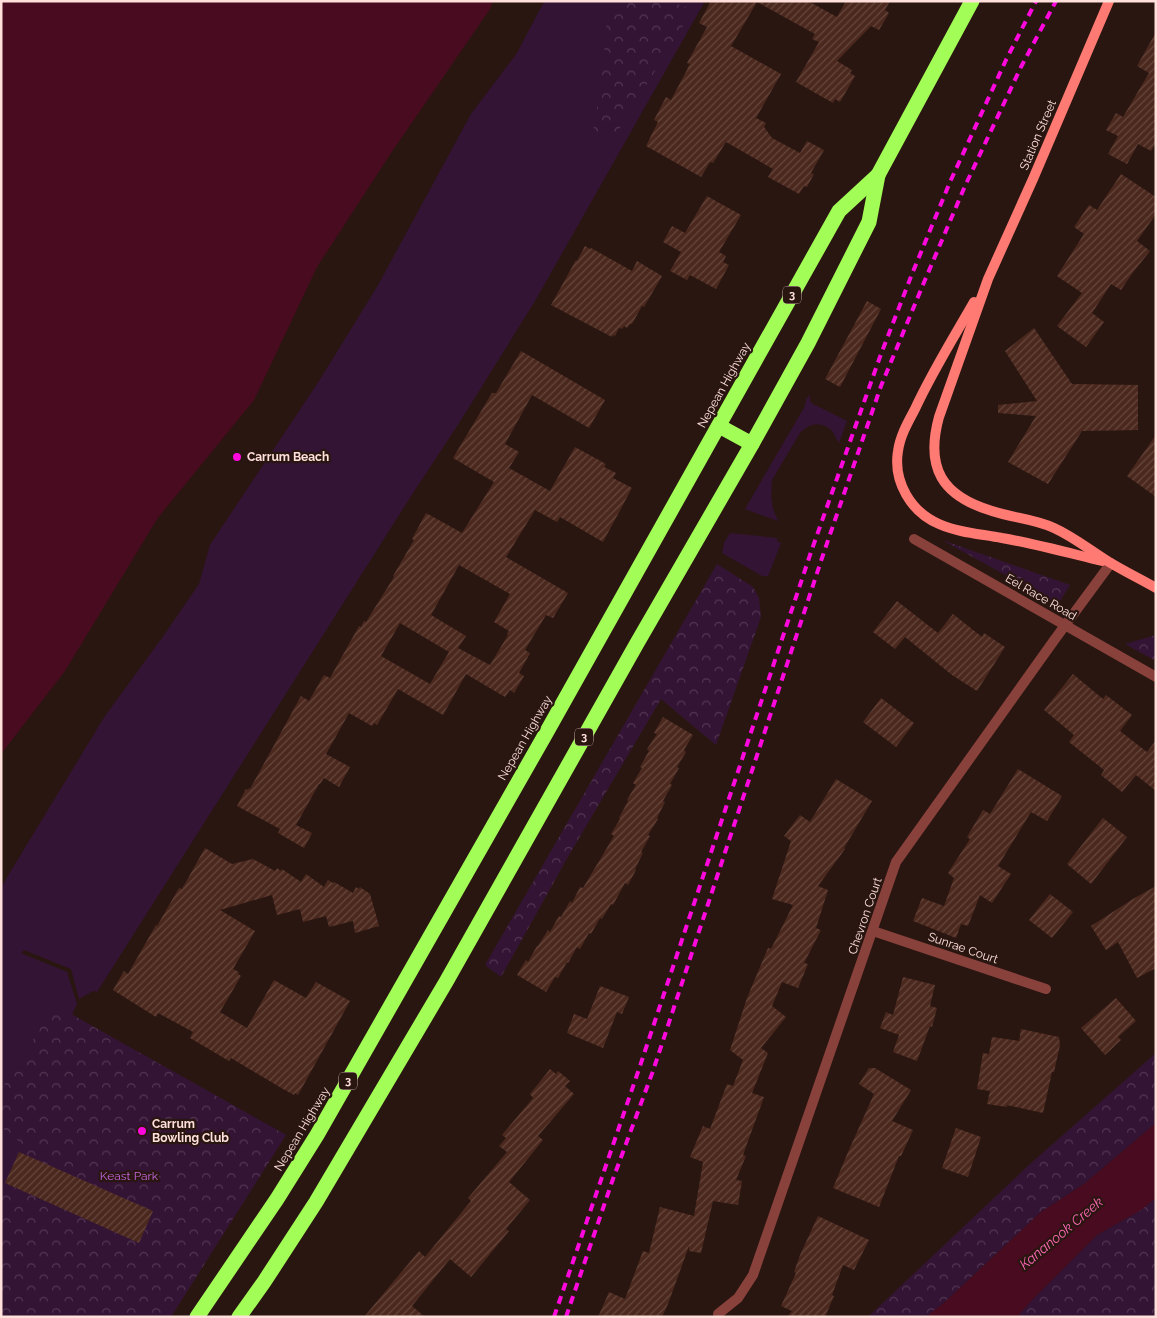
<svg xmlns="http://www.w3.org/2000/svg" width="1157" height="1318" font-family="Raleway,sans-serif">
	<defs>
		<pattern id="forest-crowns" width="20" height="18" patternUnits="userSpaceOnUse" patternTransform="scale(1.25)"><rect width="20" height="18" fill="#341435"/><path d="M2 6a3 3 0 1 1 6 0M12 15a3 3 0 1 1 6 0" fill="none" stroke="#523652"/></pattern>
		<pattern id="building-hatch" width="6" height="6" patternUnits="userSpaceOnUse" patternTransform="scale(1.25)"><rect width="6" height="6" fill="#4b281d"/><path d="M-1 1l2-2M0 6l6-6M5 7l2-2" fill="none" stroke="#66473d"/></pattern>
	</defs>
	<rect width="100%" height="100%" fill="#2a1611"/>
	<g fill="#341435">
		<polygon points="545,1 705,1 535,301 459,423 413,493 97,992 93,991 79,999 71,969 24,950 21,953 67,972 77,1004 72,1015 286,1135 139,1243 1,1182 1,888 12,869 105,716 162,638 199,584 210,545 319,381 377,287 471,114 517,53 540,9"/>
		<path d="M810 395V401L813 404 847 421 839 443C836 439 834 432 830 429 819 421 809 424 800 433L772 480 771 496 773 509 778 521 745 509 805 406 806 399Z"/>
		<polygon points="730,533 777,538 777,541 781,543 768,576 762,576 722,553 724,543"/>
	</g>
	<g fill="url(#forest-crowns)">
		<polygon points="627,1 669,1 693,10 613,139 593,133 603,68 607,19"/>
		<polygon points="942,540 1070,585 1058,604"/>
		<polygon points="717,564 753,587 759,598 761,617 716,745 661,699 569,855 501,977 485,965"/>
		<polygon points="1156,635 1156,661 1125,644"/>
		<polygon points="55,1005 286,1135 171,1317 1,1317 1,1182 5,1183 22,1144 1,1127 1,1090"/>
		<polygon points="1156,1053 1156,1123 1084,1184 1041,1212 945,1302 926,1317 868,1317 1029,1165"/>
		<polygon points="1156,1198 1156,1317 1017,1317 1032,1300 1097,1235 1141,1210"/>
	</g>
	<g fill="#490b20">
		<polygon points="1,1 493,1 490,9 391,153 317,267 254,400 157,519 65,671 1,754"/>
		<polygon points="1156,1123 1156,1198 1141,1210 1097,1235 1032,1300 1017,1317 926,1317 945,1302 1041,1212 1084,1184"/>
	</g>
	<g fill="url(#building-hatch)" fill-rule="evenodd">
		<polygon points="711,1 808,1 837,17 846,1 890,1 885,10 889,13 879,30 871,26 837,61 852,70 850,73 855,76 840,102 835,99 833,103 796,82 819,42 812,39 815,34 757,2 731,46 781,74 756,118 766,123 764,127 772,138 800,153 807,141 824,150 811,173 814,174 807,187 804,186 799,194 768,177 773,169 726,142 713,163 710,162 701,177 646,146 658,122 654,120 666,97 671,100 688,68 687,68 690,64 687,63 707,27 699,23"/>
		<polygon points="1156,32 1156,143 1151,151 1138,144 1127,164 1108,154 1118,136 1106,130 1116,113 1123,117 1149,73 1137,66"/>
		<polygon points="1121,174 1156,197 1156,214 1137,241 1150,251 1131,275 1121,290 1111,284 1092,313 1104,322 1086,347 1057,326 1082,293 1057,276 1084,234 1074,227 1089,205 1097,210"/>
		<polygon points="707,196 741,215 719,252 726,256 723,262 729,265 716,289 690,275 687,280 670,271 681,252 663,242 672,226 685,233"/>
		<polygon points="585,246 590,249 591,248 632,271 637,261 662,276 644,307 642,306 632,324 630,324 627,328 624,326 622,329 619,328 615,336 613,335 612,337 551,305 576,260 577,261"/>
		<polygon points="867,301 881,309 840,387 825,379"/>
		<polygon points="1034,328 1072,384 1138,385 1138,430 1082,431 1048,484 1008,462 1036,416 998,413 998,405 1037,401 1005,351"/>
		<path d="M521 351 605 400 589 428 532 395 505 444 519 452 509 468 550 491 575 447 606 464 604 467 616 473 613 478 632 488 603 542 560 517 557 522 535 510 506 557 568 593 553 618 546 615 525 650 530 653 519 673 524 676 514 693 510 690 505 697 466 674 443 715 398 689 377 725 374 723 372 726 349 713 326 754 350 767 339 787 324 778 320 784H319L296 825 312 833 304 848 278 833 280 829 237 806 246 789 248 790 249 788 250 789 301 696 309 701 324 675 330 678 359 626 361 627 364 621 366 622 394 577 393 576 414 540 412 539 426 513 462 533 494 482 453 458 492 393H496ZM459 565 510 594 494 622 509 631 507 634 508 635 490 665 458 648 466 636 431 615ZM400 623 449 652 430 684 381 656Z"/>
		<polygon points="1156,435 1156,497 1127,476"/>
		<polygon points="897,601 938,633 953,614 982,637 984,633 1005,647 977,691 952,675 905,637 895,649 873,632"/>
		<polygon points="1073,674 1103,699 1106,695 1132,715 1120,731 1147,752 1156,740 1156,791 1136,775 1122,792 1101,775 1104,770 1069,742 1074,735 1044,710"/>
		<polygon points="881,698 914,723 896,747 863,722"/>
		<polygon points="663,717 693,735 684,750 686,752 677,767 679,768 670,784 672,785 663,801 665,802 657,818 658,819 648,835 650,836 641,852 643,853 635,869 636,870 628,885 625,883 613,905 611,904 602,919 600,918 591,934 589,933 580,949 577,947 568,963 567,962 558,978 555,977 546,992 517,975 526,960 528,962 537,946 538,946 548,930 550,932 559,916 561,917 570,901 572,903 580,887 583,888 614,836 611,834 620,819 619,818 628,801 627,800 636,785 633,783 642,768 640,767 649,751 647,749 657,734 654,733"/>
		<polygon points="1018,769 1062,796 1047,821 1031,812 998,866 1011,874 992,903 980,895 968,926 961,924 956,938 913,921 922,898 944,906 954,878 948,873 970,839 967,837 983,810 990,814"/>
		<polygon points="836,779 872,801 844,848 845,849 818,886 828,890 816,928 821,930 804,963 808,964 798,988 782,982 772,1006 786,1017 761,1048 768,1053 752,1093 764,1097 743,1155 746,1156 736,1180 742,1181 738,1205 713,1201 701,1253 689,1251 689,1246 668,1304 662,1317 598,1317 609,1292 625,1299 643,1251 649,1253 660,1207 694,1216 703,1162 690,1157 703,1126 710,1129 727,1084 733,1086 743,1060 730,1050 747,998 768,948 771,949 793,905 772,899 791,841 784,836 800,815 810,822"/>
		<polygon points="1103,818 1127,837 1091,884 1067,864"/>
		<polygon points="205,848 232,864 253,859 275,871 277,868 281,871 282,869 301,882 306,874 324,887 328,880 333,883 334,882 353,893 356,887 359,889 360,887 370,894 379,926 355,933 353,921 329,927 326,916 303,922 300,909 277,915 272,895 220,910 255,931 233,969 239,972 238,974 241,976 220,1012 247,1028 274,980 306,998 316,982 350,1001 298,1095 295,1093 294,1095 283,1089 231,1058 229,1061 190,1038 193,1032 158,1013 156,1017 113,990 124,971 128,974 156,925 157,926 179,888 182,889"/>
		<polygon points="1156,886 1156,968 1137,978 1118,942 1106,950 1091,926 1133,899"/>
		<polygon points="1050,894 1073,912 1052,938 1029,920"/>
		<polygon points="903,977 935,985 930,1006 937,1008 932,1027 930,1026 917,1061 893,1052 899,1035 880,1028 886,1012 893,1015"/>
		<polygon points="600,986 629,997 622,1014 617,1012 603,1048 567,1033 574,1014 587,1019"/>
		<polygon points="1116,998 1136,1021 1118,1037 1121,1040 1105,1055 1081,1028"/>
		<polygon points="1021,1029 1059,1037 1060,1045 1054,1072 1052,1072 1043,1113 1007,1105 1007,1107 987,1104 990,1091 977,1089 983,1053 989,1054 992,1037 1019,1041"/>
		<polygon points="869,1068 875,1068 911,1090 892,1121 913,1130 901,1156 899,1156 879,1207 833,1188 848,1152 874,1094 859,1084"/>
		<polygon points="550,1069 556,1074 558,1071 570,1081 565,1086 574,1094 538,1136 543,1140 509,1182 530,1200 506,1229 509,1231 471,1277 450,1259 412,1306 425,1317 364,1317 419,1251 425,1257 471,1201 468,1198 507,1152 499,1146 506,1138 502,1135 533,1098 530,1094"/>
		<polygon points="956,1128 981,1137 968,1177 942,1168"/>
		<polygon points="19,1152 153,1211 139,1243 5,1183"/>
		<polygon points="818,1216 869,1240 854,1270 843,1265 832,1295 834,1296 825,1317 787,1317 792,1311 781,1306 796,1273 794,1272 800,1255"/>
	</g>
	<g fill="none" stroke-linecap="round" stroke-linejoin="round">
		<g stroke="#89413c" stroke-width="10">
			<polyline points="914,539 1156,677"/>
			<polyline points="873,931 1046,989"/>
			<polyline points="718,1314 738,1298 753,1275 896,862 1055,639 1111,563"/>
		</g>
		<g stroke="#fe7a72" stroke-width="10">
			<path d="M1109 1 1033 179 988 279 939 417C925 468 942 496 992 511 1013 518 1035 519 1054 528 1074 537 1091 551 1109 562 1124 571 1140 579 1156 588"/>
			<path d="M974 302C954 337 932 372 915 409 908 422 900 436 898 451 893 482 911 512 939 524 959 533 982 534 1002 538 1036 544 1069 553 1102 561"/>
		</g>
		<g stroke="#a2fe56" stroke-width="15">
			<polyline points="719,426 752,444"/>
			<polyline points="197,1317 277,1199 317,1135 545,735 839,211 878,175 972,1"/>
			<polyline points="239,1317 264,1282 316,1202 446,982 636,645 752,444 808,343 869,222 878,175"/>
		</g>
		<g stroke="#fe08de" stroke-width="4" stroke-dasharray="8 6" stroke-linecap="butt">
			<polyline points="554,1317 639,1069 811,552 881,354 912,274 950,182 1006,60 1036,1"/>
			<polyline points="566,1317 613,1179 653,1071 824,552 881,386 925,280 965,186 1021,67 1056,1"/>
		</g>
	</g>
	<g fill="#fe08de" stroke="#2a1611" stroke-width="2">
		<circle cx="237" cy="457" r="5"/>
		<circle cx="142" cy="1131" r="5"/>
	</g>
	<g text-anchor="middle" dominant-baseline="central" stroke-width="4.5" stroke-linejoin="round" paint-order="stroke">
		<g fill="#2a1611" stroke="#bfa39e" stroke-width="1">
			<rect x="783" y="286.5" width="18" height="17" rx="4"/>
			<rect x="575" y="728.5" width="18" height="17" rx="4"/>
			<rect x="339" y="1072.5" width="18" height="17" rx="4"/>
		</g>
		<g font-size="11" font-weight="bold" fill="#ffe0db">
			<text x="792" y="295">3</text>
			<text x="584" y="737">3</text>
			<text x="348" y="1081">3</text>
		</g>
		<g font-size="12" fill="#ffe0db" stroke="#2a1611">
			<text transform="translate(1038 135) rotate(-67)">Station Street</text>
			<text transform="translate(724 385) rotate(-61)">Nepean Highway</text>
			<text transform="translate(1041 597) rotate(30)">Eel Race Road</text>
			<text transform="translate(525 738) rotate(-60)">Nepean Highway</text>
			<text transform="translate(865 916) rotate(-71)">Chevron Court</text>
			<text transform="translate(963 948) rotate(19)">Sunrae Court</text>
			<text transform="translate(302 1129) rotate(-59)">Nepean Highway</text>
		</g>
		<g font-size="12" font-weight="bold" fill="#ffe0db" stroke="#2a1611" text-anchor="start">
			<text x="247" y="457">Carrum Beach</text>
			<text x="152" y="1124">Carrum<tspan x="152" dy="14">Bowling Club</tspan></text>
		</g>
		<g font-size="12" fill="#c565e0" stroke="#2a1611">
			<text x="129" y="1176">Keast Park</text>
		</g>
		<g font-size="14" font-style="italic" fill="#fe69b5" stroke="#2a1611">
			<text transform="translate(1061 1233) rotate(-40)">Kananook Creek</text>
		</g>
	</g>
	<rect width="1157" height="1318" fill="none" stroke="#ffe0db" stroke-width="5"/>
</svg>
